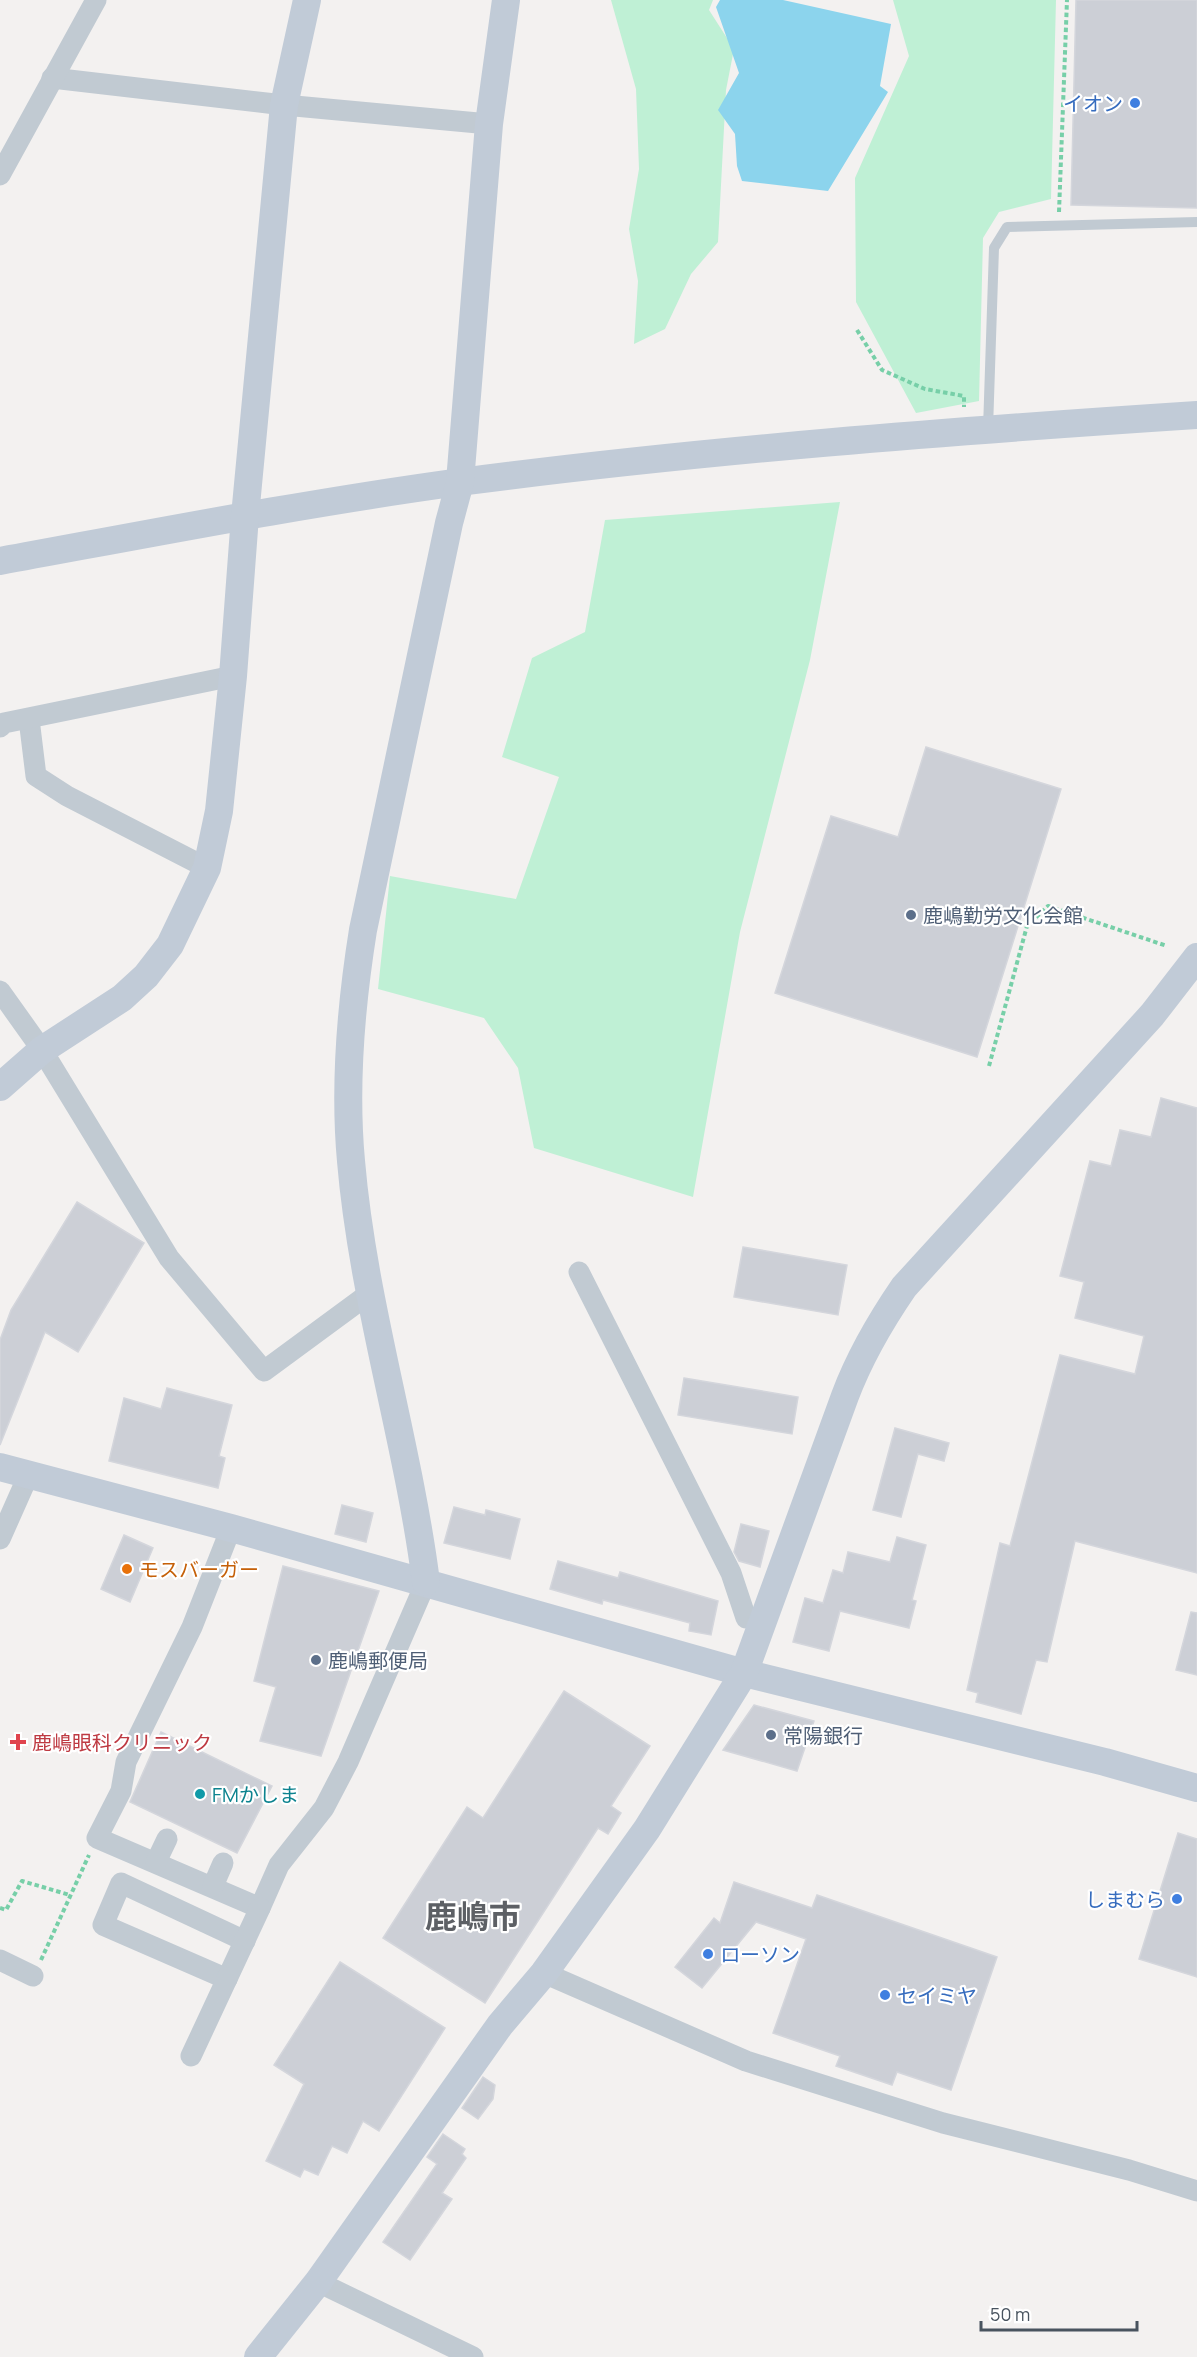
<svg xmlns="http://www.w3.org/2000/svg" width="1197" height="2357" font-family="Manrope,'Noto Sans JP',sans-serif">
	<rect width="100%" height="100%" fill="#f3f1f0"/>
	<g fill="#bff0d5">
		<polygon points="611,0 713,0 709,10 734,49 726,90 718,242 691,274 665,329 634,344 638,281 629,229 639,169 636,89"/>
		<polygon points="893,0 1056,0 1051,199 999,212 983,238 979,401 916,413 856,302 855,178 909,56"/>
		<polygon points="840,502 810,660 740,932 693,1197 534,1148 518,1068 484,1018 378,989 390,876 516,899 559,777 502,757 532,658 585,632 605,520"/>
	</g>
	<polygon fill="#8cd4ed" points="720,0 783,0 891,24 880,86 888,92 828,191 742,181 737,166 735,134 718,110 739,73 716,7"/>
	<g fill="#cccfd6" stroke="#d4d6dc" stroke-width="1.5">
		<polygon points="1076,0 1197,0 1197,208 1071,205"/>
		<polygon points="926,747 1061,789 977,1057 775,993 831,816 898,837"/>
		<polygon points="1161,1098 1197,1108 1197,1573 1075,1541 1047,1662 1036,1660 1021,1714 976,1702 978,1693 967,1690 1000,1543 1010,1546 1060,1355 1135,1374 1144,1336 1075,1318 1084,1282 1060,1276 1090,1161 1111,1166 1120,1130 1151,1137"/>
		<polygon points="77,1202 144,1243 78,1352 45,1332 0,1445 0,1340 11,1310"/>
		<polygon points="743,1247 847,1265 838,1315 734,1297"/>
		<polygon points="684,1378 798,1397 792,1434 678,1415"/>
		<polygon points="167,1388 232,1405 219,1456 225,1458 218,1488 109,1461 124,1398 161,1409"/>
		<polygon points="895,1428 949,1443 944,1461 918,1454 901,1517 873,1510"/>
		<polygon points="342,1505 373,1513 366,1542 335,1534"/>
		<polygon points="454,1507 485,1515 486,1510 520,1519 510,1559 444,1543"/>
		<polygon points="741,1524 769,1531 760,1567 739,1561 734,1552"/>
		<polygon points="124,1535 153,1548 130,1602 101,1589"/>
		<polygon points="897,1537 926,1545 912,1600 916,1601 909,1628 840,1611 829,1651 793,1642 805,1598 823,1603 833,1570 843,1573 848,1552 890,1562"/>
		<polygon points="558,1561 618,1578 620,1572 718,1601 711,1635 689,1631 690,1623 603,1600 602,1604 550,1589"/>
		<polygon points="283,1566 379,1591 321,1756 260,1741 276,1687 254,1681"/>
		<polygon points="1191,1612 1197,1613 1197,1675 1176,1670"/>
		<polygon points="564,1691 650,1746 611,1806 621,1813 608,1834 598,1828 485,2003 383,1938 467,1807 483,1818"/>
		<polygon points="754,1705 814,1721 797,1771 723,1750"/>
		<polygon points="161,1732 272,1786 237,1853 130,1802"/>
		<polygon points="1178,1833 1197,1839 1197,1977 1139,1959"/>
		<polygon points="734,1882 812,1908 817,1895 997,1957 951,2090 897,2072 892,2085 836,2066 840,2056 773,2033 806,1939 756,1922 702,1988 675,1967 714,1918 720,1923"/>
		<polygon points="340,1962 445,2028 379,2131 363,2121 347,2153 332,2146 318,2175 304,2169 300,2177 266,2161 304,2084 274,2065"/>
		<polygon points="483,2077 495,2085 493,2099 478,2119 462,2108"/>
		<polygon points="443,2134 465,2149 462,2154 466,2158 442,2193 452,2199 410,2260 383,2242 437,2164 427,2157"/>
	</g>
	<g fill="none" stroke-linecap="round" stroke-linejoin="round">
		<g stroke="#77cfa8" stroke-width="4" stroke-dasharray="4.5 3" stroke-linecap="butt">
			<polyline points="1059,212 1067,0"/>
			<polyline points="857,330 882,370 925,389 964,396 964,407"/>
			<polyline points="989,1066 1027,926 1048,906 1167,946"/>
			<polyline points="0,1908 6,1910 22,1881 70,1895"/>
			<polyline points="41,1960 89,1855"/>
		</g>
		<polyline stroke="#c1cad2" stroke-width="10" points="988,429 994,248 1007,227 1197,222"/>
		<g stroke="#c1cad2" stroke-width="21">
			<polyline points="52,78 284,105 489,124"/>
			<polyline points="0,175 96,0"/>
			<polyline points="29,719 36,776 67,796 207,868"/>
			<polyline points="0,727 4,723 233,676"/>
			<polyline points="0,991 42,1050 169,1258 264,1371 370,1293"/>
			<polyline points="579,1272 731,1573 746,1618"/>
			<polyline points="231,1528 192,1627 126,1762 121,1791 97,1838 260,1908 279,1865 324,1808 348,1762 426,1582"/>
			<polyline points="0,1539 28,1476"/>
			<polyline points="156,1862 167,1839"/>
			<polyline points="213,1886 223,1863"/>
			<polyline points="0,1960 33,1976"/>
			<polyline points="544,1973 746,2061 943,2123 1129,2170 1197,2191"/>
			<polyline points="227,1979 103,1925 121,1883 245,1941"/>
			<polyline points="191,2056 260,1908"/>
			<polyline points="318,2282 473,2357"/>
		</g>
		<g stroke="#c1cbd7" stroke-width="28">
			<path d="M0 561C153 533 306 503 460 482 703 450 952 431 1197 415"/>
			<polyline points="0,1087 42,1050 122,998 146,976 170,945 207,868 219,811 233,676 245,516 284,105 307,0"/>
			<polyline points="0,1467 231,1528 744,1673 1105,1762 1197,1788"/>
			<path d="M426 1582C408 1441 363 1303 351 1161 344 1085 351 1005 363 930L449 523 460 482 489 124 506 0"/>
			<path d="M258 2357 318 2282 500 2025 544 1973 647 1829 744 1673 845 1396C860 1356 880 1322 904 1287L1152 1015 1197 957"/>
		</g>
	</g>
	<g fill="#3f7fe0" stroke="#fff" stroke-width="2">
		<circle cx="1135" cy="103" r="6"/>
		<circle cx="1177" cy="1899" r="6"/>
		<circle cx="708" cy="1954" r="6"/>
		<circle cx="885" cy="1995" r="6"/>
	</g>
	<g fill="#5c6f8a" stroke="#fff" stroke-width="2">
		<circle cx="911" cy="915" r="6"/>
		<circle cx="316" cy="1660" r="6"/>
		<circle cx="771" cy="1735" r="6"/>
	</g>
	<circle fill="#e8710a" stroke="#fff" stroke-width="2" cx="127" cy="1569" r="6"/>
	<path fill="#e0444e" stroke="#fff" stroke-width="2" d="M15 1733h6v6h6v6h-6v6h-6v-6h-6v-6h6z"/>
	<circle fill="#0f9aa8" stroke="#fff" stroke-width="2" cx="200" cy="1794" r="6"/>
	<g text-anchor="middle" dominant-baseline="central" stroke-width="4.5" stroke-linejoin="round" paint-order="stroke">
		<g font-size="20" fill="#366cbe" stroke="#fff" text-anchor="end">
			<text x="1123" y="103">イオン</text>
			<text x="1165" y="1899">しまむら</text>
			<text x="720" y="1954" text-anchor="start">ローソン</text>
			<text x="897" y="1995" text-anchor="start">セイミヤ</text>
		</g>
		<g font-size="20" fill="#4e5e75" stroke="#fff" text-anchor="start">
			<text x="923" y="915">鹿嶋勤労文化会館</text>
			<text x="328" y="1660">鹿嶋郵便局</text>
			<text x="783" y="1735">常陽銀行</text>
		</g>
		<g font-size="20" fill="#c56008" stroke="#fff" text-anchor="start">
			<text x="139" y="1569">モスバーガー</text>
		</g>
		<g font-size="20" fill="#be3a42" stroke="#fff" text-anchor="start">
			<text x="32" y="1742">鹿嶋眼科クリニック</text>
		</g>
		<g font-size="20" fill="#0d838f" stroke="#fff" text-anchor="start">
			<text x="212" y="1794">FMかしま</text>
		</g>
		<g font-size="32" font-weight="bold" fill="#5d6065" stroke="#fff">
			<text x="473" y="1916">鹿嶋市</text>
		</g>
	</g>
	<path d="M981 2321v9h156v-9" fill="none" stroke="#48535e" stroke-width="3"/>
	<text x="990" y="2321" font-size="18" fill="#48535e" stroke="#ffffff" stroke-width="4.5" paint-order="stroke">50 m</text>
</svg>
